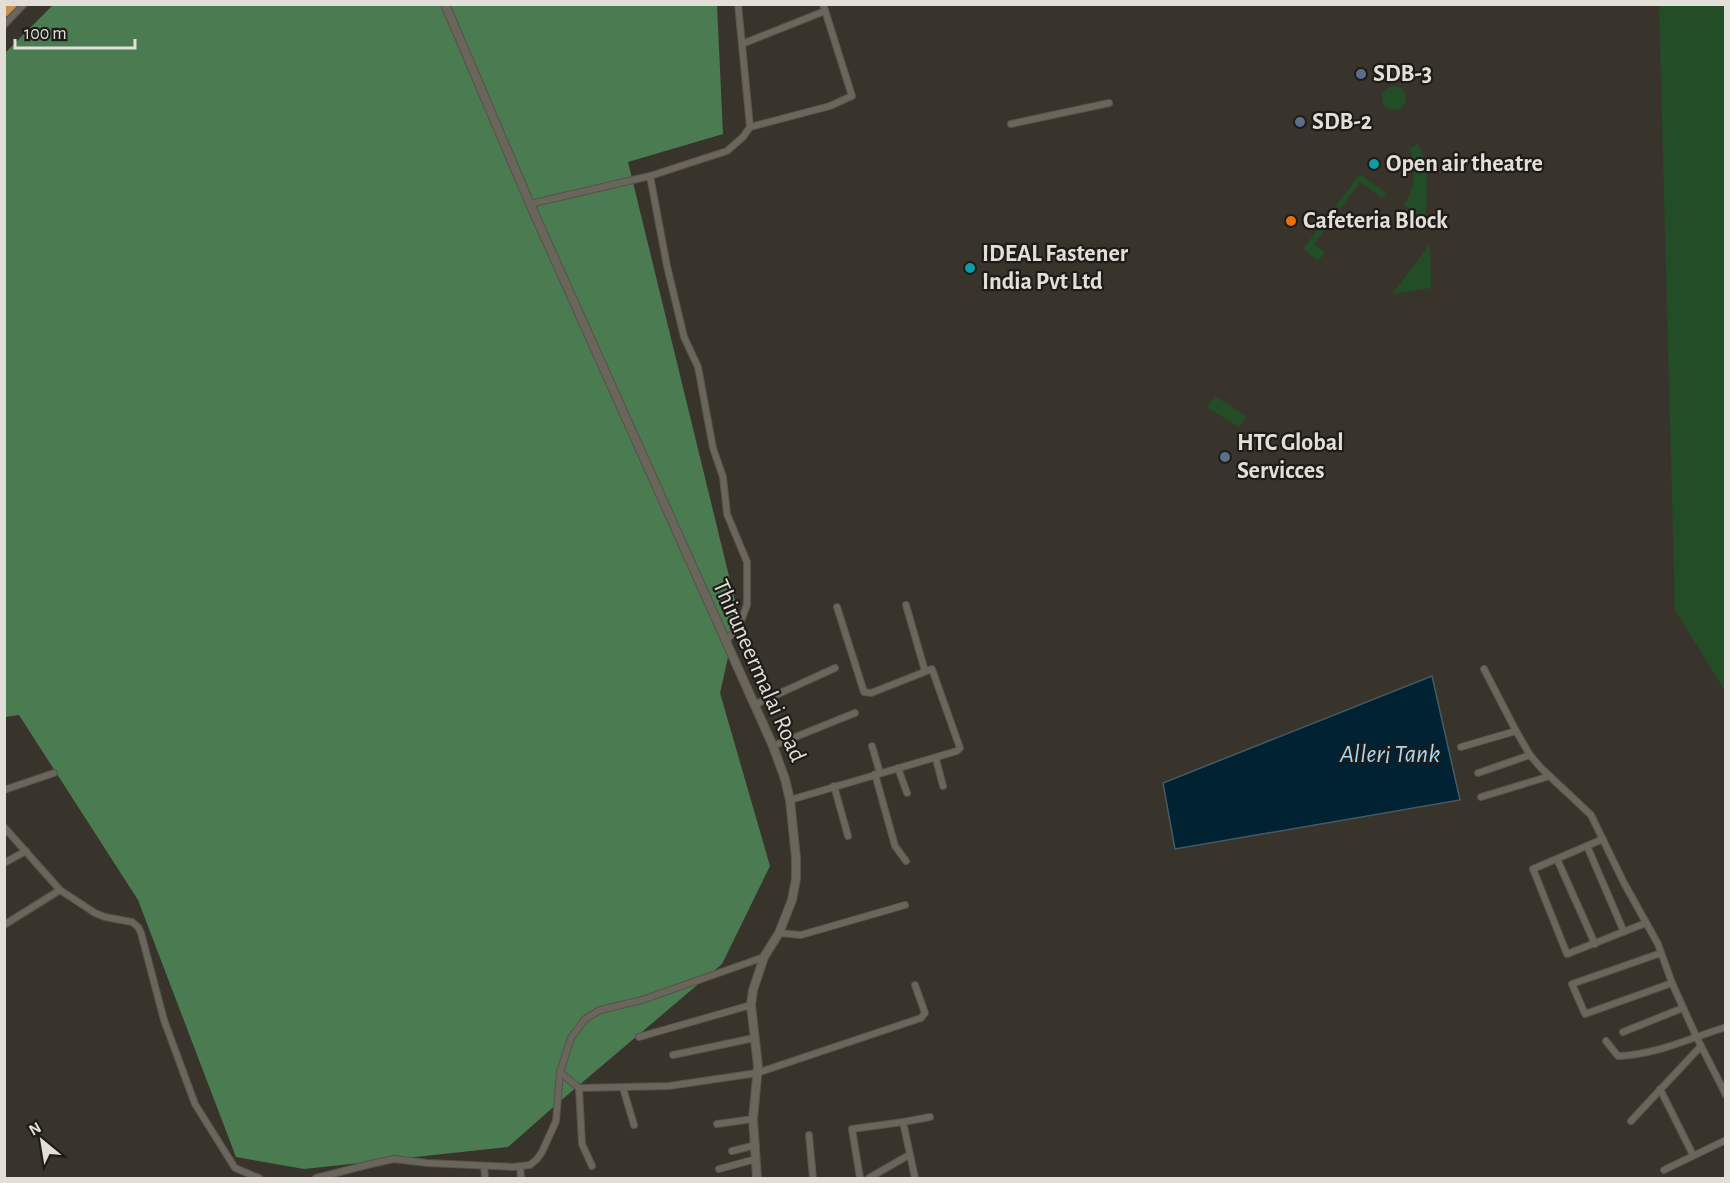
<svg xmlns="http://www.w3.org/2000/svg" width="1730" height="1183" font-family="'Alegreya Sans',sans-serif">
	<rect width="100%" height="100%" fill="#39342b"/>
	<g fill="#224d27">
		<polygon points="1659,5 1725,5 1725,691 1675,610"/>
		<circle cx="1394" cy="98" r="12"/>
		<path d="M1418 144C1431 169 1427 195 1425 222L1404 205C1415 188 1417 167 1410 149Z"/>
		<polygon points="1360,174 1386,193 1382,198 1360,182 1314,244 1325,253 1318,261 1303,249"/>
		<polygon points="1430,244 1431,288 1392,294"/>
		<polygon points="1215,396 1246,416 1239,427 1207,407"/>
	</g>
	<polygon fill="#4b7b50" points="53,5 717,5 723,134 628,162 738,613 720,693 770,866 722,964 558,1103 508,1147 304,1169 236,1157 138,900 19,715 5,717 4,54"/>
	<polygon fill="#023" stroke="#445b65" stroke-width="1.5" points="1432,676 1460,800 1175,849 1163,783"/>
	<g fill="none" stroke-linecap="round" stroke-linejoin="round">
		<defs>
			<g id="minor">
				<polyline points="4,25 24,4"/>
				<polyline points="742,44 825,11"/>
				<polyline points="1011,124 1109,103"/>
				<polyline points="750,127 830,106 852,96 823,4"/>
				<polyline points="650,176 667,266 684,337 698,367 713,448 723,477 727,514 747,562 747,605 739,626 726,641"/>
				<polyline points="530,204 650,176 727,151 743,137 750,127 738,4"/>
				<polyline points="906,605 925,671"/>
				<polyline points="1484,669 1516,731 1530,755 1541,768 1591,815 1624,883 1658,944 1672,983 1696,1036 1726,1095"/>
				<polyline points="754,705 835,668"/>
				<polyline points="773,746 855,713"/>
				<polyline points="872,746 880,773"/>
				<polyline points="1461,747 1516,731"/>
				<polyline points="936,759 943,786"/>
				<polyline points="898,768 907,793"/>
				<polyline points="1478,773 1530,755"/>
				<polyline points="875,774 895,846 906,861"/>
				<polyline points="834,786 848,836"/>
				<polyline points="4,790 54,773"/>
				<polyline points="1481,797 1550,776"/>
				<polyline points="790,800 957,751 960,748 932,669 871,693 864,692 837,607"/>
				<polyline points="4,827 60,890 95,913 105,917 132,922 138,927 141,933 164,1020 195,1104 235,1168 259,1178"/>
				<polyline points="1603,839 1533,869 1567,954 1646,923"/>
				<polyline points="1587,846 1624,932"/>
				<polyline points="1557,859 1595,944"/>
				<polyline points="4,863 26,851"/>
				<polyline points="4,925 60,890"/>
				<polyline points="779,933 801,935 905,905"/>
				<polyline points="1661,953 1572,984 1585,1014 1672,983"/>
				<polyline points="1623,1032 1683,1008"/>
				<polyline points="639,1037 751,1005"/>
				<path d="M1606 1041 1618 1056C1655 1055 1691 1038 1726 1027"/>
				<polyline points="673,1055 754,1038"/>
				<polyline points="560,1072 579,1088 669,1086 757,1073 921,1018 925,1013 915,985"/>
				<polyline points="579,1088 582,1144 592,1166"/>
				<polyline points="623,1088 634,1125"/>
				<polyline points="1660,1089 1693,1155"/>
				<polyline points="1631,1121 1701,1046"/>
				<polyline points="903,1122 930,1117"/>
				<polyline points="717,1124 753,1119"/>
				<polyline points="809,1135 813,1178"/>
				<polyline points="732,1151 756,1145"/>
				<polyline points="484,1166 485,1178"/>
				<polyline points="520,1166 521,1178"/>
				<polyline points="719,1169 756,1159"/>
				<polyline points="1664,1170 1726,1140"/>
				<polyline points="316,1178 371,1164 394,1159 427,1163 513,1167 530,1165 537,1159 542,1152 556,1121 560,1072 571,1038 585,1019 600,1010 642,1000 764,957"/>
				<polyline points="860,1178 852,1129 903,1122 915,1178"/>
				<polyline points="869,1178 909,1155"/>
			</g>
			<polyline id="tertiary" points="445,4 530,204 773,746 785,779 790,800 796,858 796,879 792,900 779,933 764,957 753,990 751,1005 758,1066 753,1119 757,1178"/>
			<polyline id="trunk" points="4,12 12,4"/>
		</defs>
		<use href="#minor" stroke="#56534a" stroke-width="8"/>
		<use href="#tertiary" stroke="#56534a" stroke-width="10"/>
		<use href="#trunk" stroke="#56534a" stroke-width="13"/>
		<use href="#minor" stroke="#6b665c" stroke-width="6"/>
		<use href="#tertiary" stroke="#6b665c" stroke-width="8"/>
		<use href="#trunk" stroke="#c8924e" stroke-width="10"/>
	</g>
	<g fill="#5c6f8a" stroke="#1e1c18" stroke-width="2">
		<circle cx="1361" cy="74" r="6"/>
		<circle cx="1300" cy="122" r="6"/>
		<circle cx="1225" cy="457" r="6"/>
	</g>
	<g fill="#0f9aa8" stroke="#1e1c18" stroke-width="2">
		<circle cx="1374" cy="164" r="6"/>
		<circle cx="970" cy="268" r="6"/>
	</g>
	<circle fill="#e8710a" stroke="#1e1c18" stroke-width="2" cx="1291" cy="221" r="6"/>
	<g text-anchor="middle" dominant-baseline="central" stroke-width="4.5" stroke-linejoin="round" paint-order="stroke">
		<g font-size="24" font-weight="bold" fill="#e2dfd9" stroke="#1e1c18" text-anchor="start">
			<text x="1373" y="74">SDB-3</text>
			<text x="1312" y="122">SDB-2</text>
			<text x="1386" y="164">Open air theatre</text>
			<text x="1303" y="221">Cafeteria Block</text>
			<text x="982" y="254">IDEAL Fastener<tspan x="982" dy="28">India Pvt Ltd</tspan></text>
			<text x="1237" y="443">HTC Global<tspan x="1237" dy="28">Servicces</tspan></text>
		</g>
		<g font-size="24" fill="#e2dfd9" stroke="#1e1c18">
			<text transform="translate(759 671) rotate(66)">Thiruneermalai Road</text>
		</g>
		<g font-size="26" font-style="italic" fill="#a5d8f8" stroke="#1e1c18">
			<text x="1390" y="754">Alleri Tank</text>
		</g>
	</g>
	<rect width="1730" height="1183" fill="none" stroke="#e2dfd9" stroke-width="12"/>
	<g transform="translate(42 1141) rotate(330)" stroke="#1e1c18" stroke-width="4.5" paint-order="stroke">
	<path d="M0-4.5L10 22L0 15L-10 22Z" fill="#e2dfd9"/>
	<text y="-9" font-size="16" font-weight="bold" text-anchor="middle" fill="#e2dfd9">N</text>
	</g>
	<path d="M15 39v9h120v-9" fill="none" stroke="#e2dfd9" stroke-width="3"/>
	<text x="24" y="39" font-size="18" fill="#e2dfd9" stroke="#1e1c18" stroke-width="4.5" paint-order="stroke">100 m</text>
</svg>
